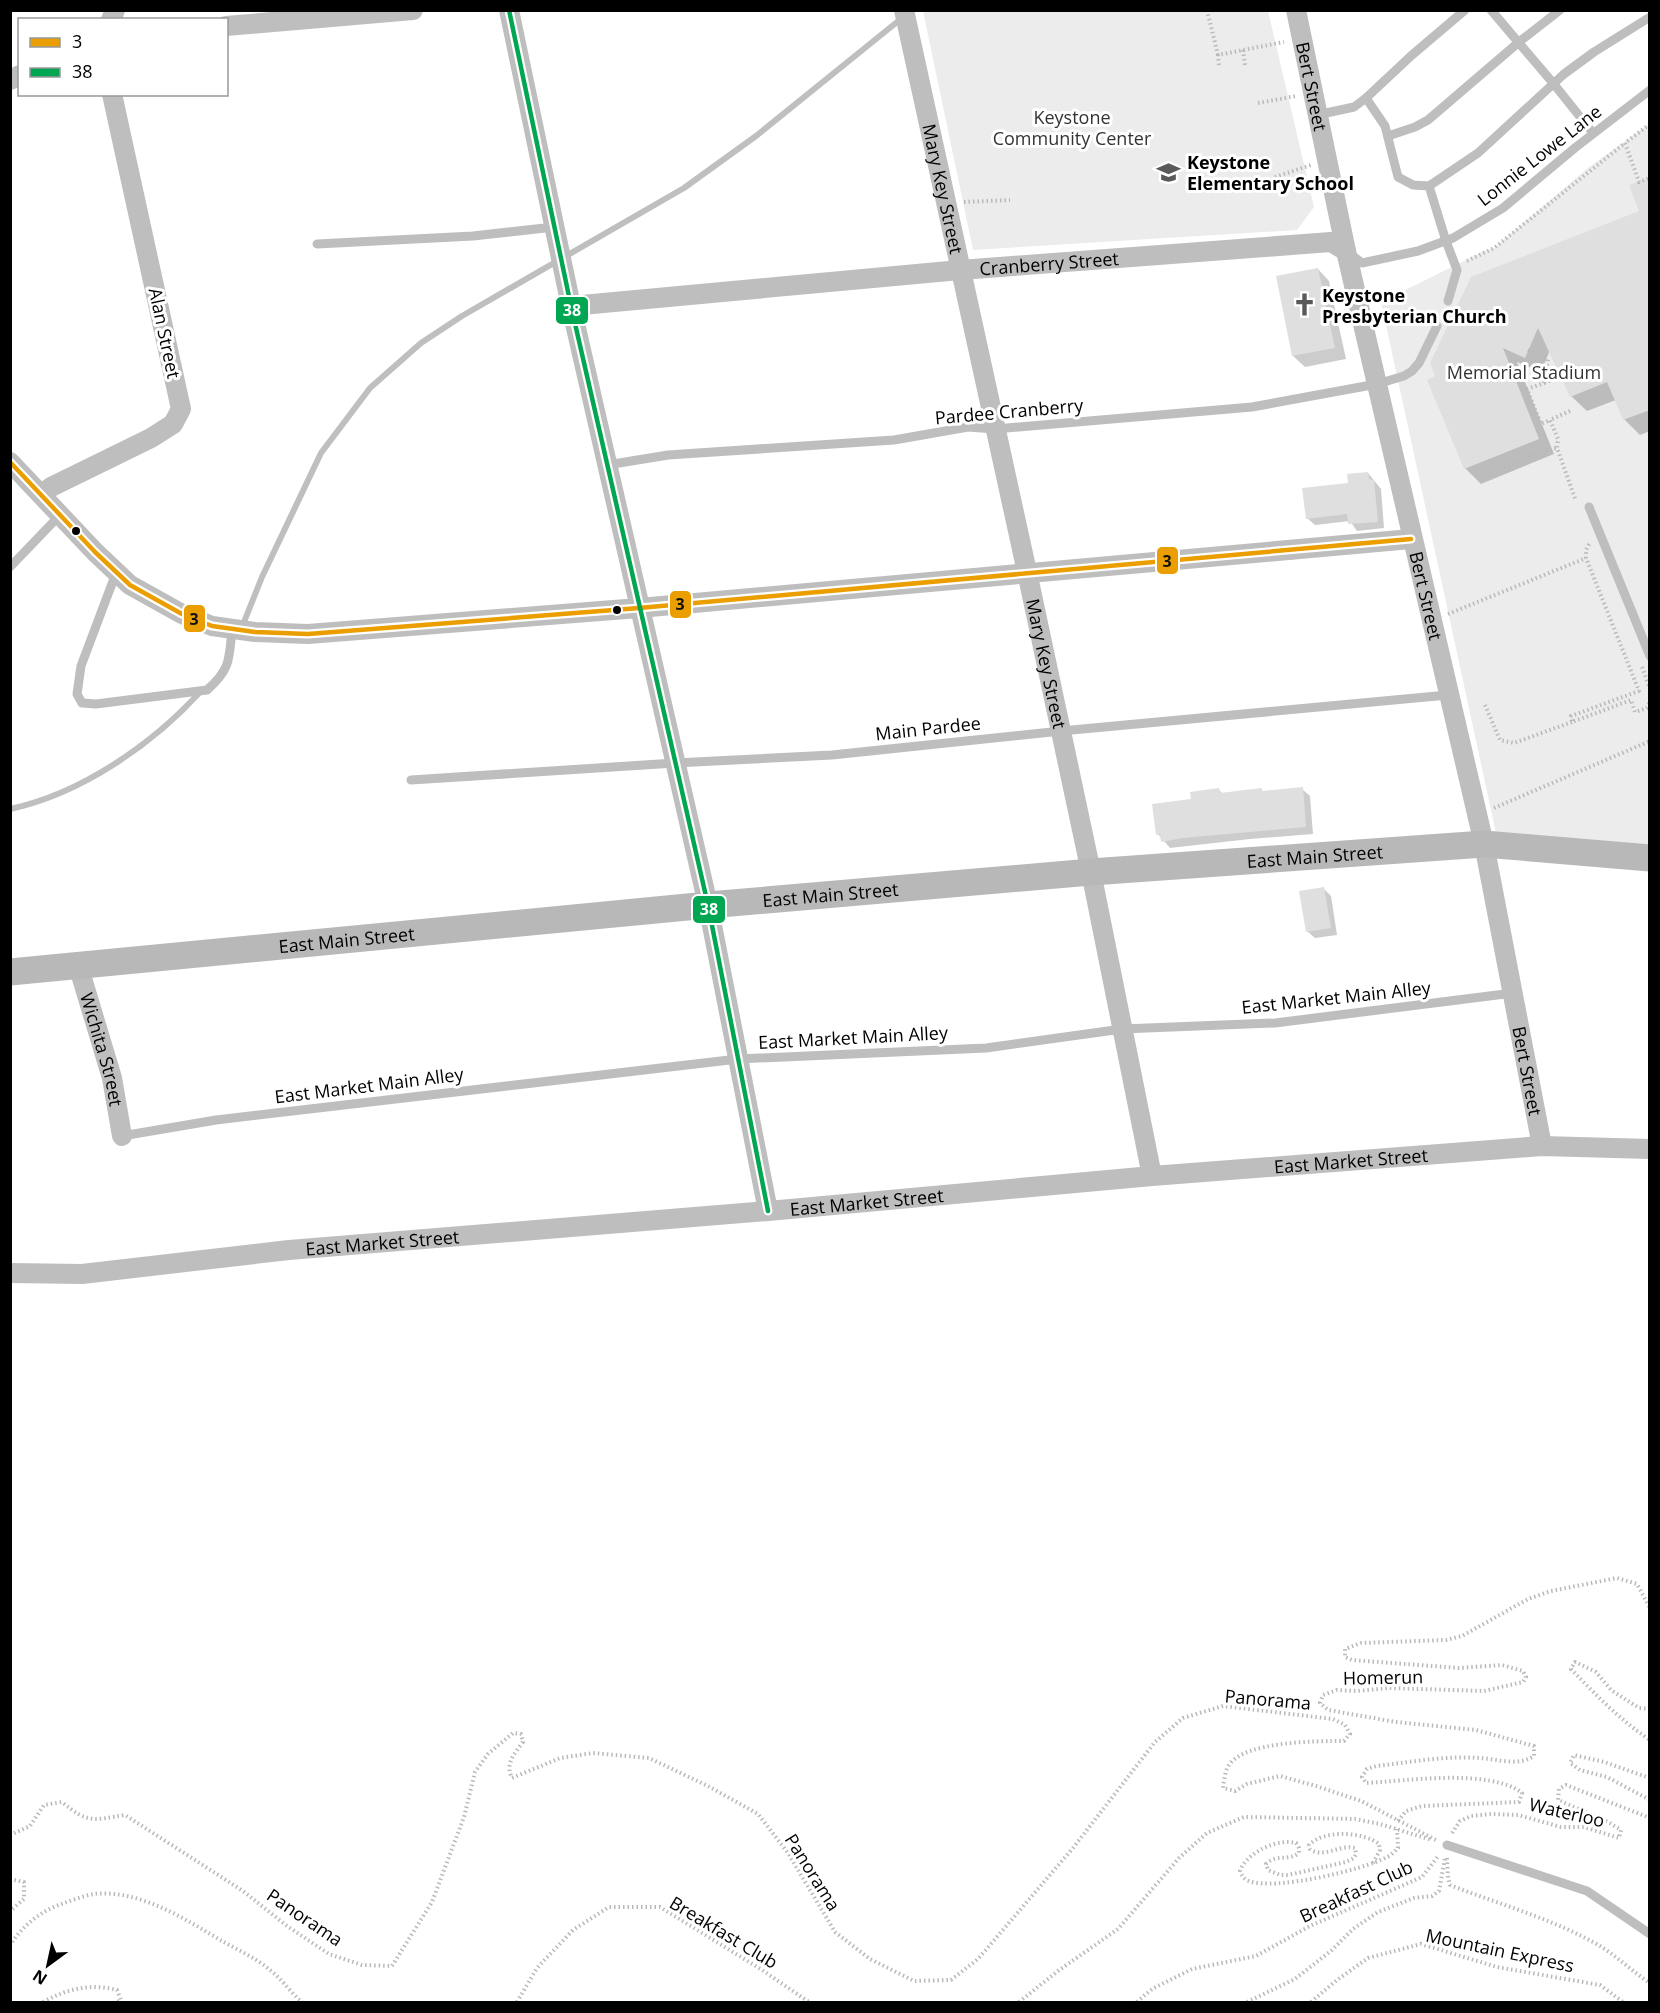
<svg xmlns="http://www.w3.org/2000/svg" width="1660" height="2013" font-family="'Open Sans',sans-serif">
	<rect width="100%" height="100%" fill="#fff"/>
	<g fill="#ececec">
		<polygon points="923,11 1268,11 1314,207 1297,230 973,250"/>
		<polygon points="1649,124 1649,847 1496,833 1381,302 1484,251 1494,248 1588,168"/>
	</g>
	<g fill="#0003">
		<polygon points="1650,180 1650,431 1640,435 1625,420 1616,400 1587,411 1571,396 1550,350 1541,372 1517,362 1554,454 1481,484 1465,468 1437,377 1641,212"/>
		<polygon points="1318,269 1329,281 1346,359 1305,367 1293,356"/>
		<polygon points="1368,473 1381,489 1384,528 1357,531 1350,521 1315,525 1307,518 1350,484"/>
		<polygon points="1302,789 1310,796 1313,834 1250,839 1170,848 1158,834 1192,800 1219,790 1223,794"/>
		<polygon points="1324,889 1331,896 1337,935 1315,938 1307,931"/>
	</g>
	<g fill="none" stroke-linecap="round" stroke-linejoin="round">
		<g stroke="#bfbfbf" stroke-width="6">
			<polyline points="242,627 262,577 321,453 370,388 421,343 462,316 684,188 756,136 902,18"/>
			<path d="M10 809C81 794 153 744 201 691"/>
		</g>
	</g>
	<g fill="#dfdfdf">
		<polygon points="1650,178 1650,410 1623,420 1607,382 1570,397 1538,328 1525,358 1503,348 1539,439 1464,469 1427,380 1435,376 1430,363 1471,277 1639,211 1629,185"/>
		<polygon points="1318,268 1335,348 1292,356 1276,276"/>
		<polygon points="1368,472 1369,479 1374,480 1378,522 1348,524 1347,514 1306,519 1302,488 1348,483 1347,474"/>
		<polygon points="1303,787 1306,827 1183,838 1161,842 1160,834 1156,835 1152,804 1191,799 1190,792 1219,788 1220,793 1262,788 1262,791"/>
		<polygon points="1324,887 1331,928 1306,932 1299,891"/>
	</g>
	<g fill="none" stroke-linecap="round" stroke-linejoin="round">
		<g stroke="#b9b9b9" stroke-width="4" stroke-dasharray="1.5 3" stroke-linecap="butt">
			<polyline points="1207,10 1218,55"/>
			<polyline points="1243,50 1245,65"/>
			<polyline points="1219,65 1218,55 1284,42"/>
			<polyline points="1258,103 1296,96"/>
			<polyline points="1650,124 1625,143 1639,182 1650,178"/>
			<polyline points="1275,177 1311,165"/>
			<polyline points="964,202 1010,200"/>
			<polyline points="1467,261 1494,248 1625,143"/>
			<polyline points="1528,350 1548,359 1544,383 1527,389 1541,424 1550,420"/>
			<polyline points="1544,383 1554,379"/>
			<polyline points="1570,411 1550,420 1558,439 1557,448 1576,501"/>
			<polyline points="1487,474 1540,452 1557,448"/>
			<polyline points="1589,544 1586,550 1586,558 1639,691 1571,716 1572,722 1631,700 1635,712 1647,708 1650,701"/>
			<polyline points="1448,614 1586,558"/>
			<polyline points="1642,667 1650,689"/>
			<polyline points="1485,705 1500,740 1514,743 1572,722"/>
			<polyline points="1494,808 1650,741"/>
			<path d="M1650 1709 1639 1708 1611 1690 1596 1672 1575 1662 1571 1669C1595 1694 1620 1720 1650 1740"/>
			<polyline points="1650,1778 1604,1762 1574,1755 1570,1763 1580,1770 1607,1777 1650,1800"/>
			<path d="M1398 1821 1406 1811 1422 1806 1519 1802 1522 1793C1490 1768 1406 1781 1366 1783L1362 1777 1367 1769 1376 1766C1413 1762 1452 1754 1489 1759 1505 1761 1520 1765 1534 1756V1746L1476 1730 1396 1722 1328 1710 1320 1703 1323 1695 1337 1690 1357 1691 1389 1688 1484 1691 1523 1682 1526 1677 1523 1671 1502 1665 1459 1668 1352 1660 1345 1657V1649L1361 1643 1446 1640 1462 1636 1528 1599 1551 1591 1617 1578 1637 1584 1650 1608"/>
			<polyline points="1452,1833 1460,1821 1471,1816 1491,1814 1518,1815 1561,1827 1584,1827 1619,1838 1621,1830 1608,1822 1558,1800 1559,1789 1566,1785 1650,1818"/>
			<path d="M10 1835 30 1826 44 1805 62 1802C88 1824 94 1820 125 1815L243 1891 287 1926 329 1954 362 1965 392 1966 432 1902 464 1817 475 1772 488 1754 513 1733 521 1734 523 1742C514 1754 505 1764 512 1778L560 1758 593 1753 649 1758 708 1786 758 1814 788 1853 835 1932 870 1959 914 1981 951 1980 978 1959 1073 1848 1155 1742 1183 1718 1223 1706 1333 1719 1345 1725 1350 1734 1344 1741C1317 1741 1245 1741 1229 1765 1225 1771 1224 1780 1223 1788L1235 1791 1247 1784 1280 1776 1316 1786 1361 1801 1436 1840"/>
			<path d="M1447 1858 1448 1878 1450 1885C1498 1904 1547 1917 1593 1942 1614 1953 1630 1970 1650 1983"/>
			<path d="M1373 1863 1380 1850 1379 1844C1364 1832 1324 1829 1309 1845L1310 1849C1323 1859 1340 1844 1355 1848L1356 1854 1354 1858 1346 1862 1288 1875H1280L1268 1870 1266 1864C1278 1853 1287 1862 1299 1853V1848L1296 1843C1277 1838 1246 1853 1240 1871 1242 1876 1244 1879 1249 1881 1274 1891 1363 1870 1387 1857 1392 1855 1395 1851 1398 1848L1397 1829"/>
			<polyline points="10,1879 24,1882 24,1899 10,1911"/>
			<path d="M10 1946C20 1928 39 1912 59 1905 70 1901 82 1896 94 1894 139 1889 185 1919 222 1941 238 1950 256 1958 270 1970 282 1979 291 1993 302 2002"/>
			<path d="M43 2002C67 1989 90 1983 117 1990L121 2000 117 2002"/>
			<polyline points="517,2002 537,1968 573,1930 609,1907 660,1907 762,1970 809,2002"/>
			<polyline points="1019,2002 1058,1971 1118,1929 1179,1858 1207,1833 1244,1817 1355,1819 1380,1824 1432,1840"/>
			<polyline points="1137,2002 1152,1989 1192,1969 1256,1956 1310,1926 1422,1877 1439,1855"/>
			<polyline points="1247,2002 1295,1979 1332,1950 1353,1929 1378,1912 1414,1898 1432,1896 1439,1891 1445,1858"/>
			<polyline points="1311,2002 1337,1980 1368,1958 1421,1944 1497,1967 1600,1985 1623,2002"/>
		</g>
		<g stroke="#bebebe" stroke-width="9">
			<polyline points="1491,10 1553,83 1593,133"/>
			<polyline points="1366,98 1385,126 1398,177 1413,185 1429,186 1446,241 1457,270 1448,301"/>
			<polyline points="1317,115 1354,107 1366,98 1412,55 1465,10"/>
			<polyline points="1388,136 1415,127 1428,120 1519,42 1560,10"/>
			<polyline points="1429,186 1478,153 1564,74 1594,52 1650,17"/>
			<polyline points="317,244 473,236 554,227"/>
			<polyline points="1349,253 1362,263 1418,251 1453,238 1503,208 1576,147 1650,90"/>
			<polyline points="607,465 668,455 894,440 968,427 995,429 1252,407 1377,384 1404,376 1412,371 1419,363 1437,326"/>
			<polyline points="1589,507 1650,656"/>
			<polyline points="10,567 60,515"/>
			<path d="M116 573 81 666 77 694 82 703 96 704 207 690C231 669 229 659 232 629"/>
			<polyline points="411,780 675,763 832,755 1061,731 1448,695"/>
			<polyline points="122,1136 216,1120 738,1059 986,1048 1122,1029 1275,1023 1513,993"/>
			<polyline points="1447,1845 1587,1891 1650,1934"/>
		</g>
		<g stroke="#bebebe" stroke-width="20">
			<polyline points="509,10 571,306 708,905 768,1211"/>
			<path id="s1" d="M904 10 1027 572 1091 872 1152 1176"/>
			<path id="s2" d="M1296 10 1346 251 1484 844 1542 1146"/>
			<polyline points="111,20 115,10"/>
			<polyline points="226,26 413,10"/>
			<polyline points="10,80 20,75"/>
			<path id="s3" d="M571 306 960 270 1331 242 1346 251"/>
			<polyline points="10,462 95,552 130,585 182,614 212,626 255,632 308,634 639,608 1411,539"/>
			<polyline points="42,495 51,487 151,438 173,424 181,409 112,94"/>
			<path id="s4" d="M78 965 112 1078 122 1136"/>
			<path id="s5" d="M10 1273 82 1274 289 1250 768 1211 1152 1176 1542 1146 1650 1149"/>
		</g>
		<path stroke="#b8b8b8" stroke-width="27" id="s6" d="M10 972 708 905 1091 872 1484 844 1650 858"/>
		<defs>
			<polyline id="bus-1" points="10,462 95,552 130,585 182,614 212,626 255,632 308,634 639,608 1411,539"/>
			<polyline id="bus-2" points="509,10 571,306 708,905 768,1211"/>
		</defs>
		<use href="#bus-1" stroke="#fff" stroke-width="9"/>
		<use href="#bus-2" stroke="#fff" stroke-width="9"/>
		<use href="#bus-1" stroke="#eb9e00" stroke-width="4.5"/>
		<use href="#bus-2" stroke="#00a651" stroke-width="4.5"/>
	</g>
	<defs>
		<symbol id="school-bare" viewBox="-9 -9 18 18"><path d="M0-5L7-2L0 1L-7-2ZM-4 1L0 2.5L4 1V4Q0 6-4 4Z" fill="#595959" stroke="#fff" stroke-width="2.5" paint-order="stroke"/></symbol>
		<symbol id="church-bare" viewBox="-9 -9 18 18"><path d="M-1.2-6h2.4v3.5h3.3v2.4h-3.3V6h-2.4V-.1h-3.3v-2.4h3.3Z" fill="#595959" stroke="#fff" stroke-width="2.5" paint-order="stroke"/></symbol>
	</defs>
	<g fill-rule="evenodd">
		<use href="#school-bare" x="1152" y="156" width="33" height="33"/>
		<use href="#church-bare" x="1288" y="288" width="33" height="33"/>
	</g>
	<g fill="#000" stroke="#fff" stroke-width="2">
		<circle cx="76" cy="531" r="5"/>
		<circle cx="617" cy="610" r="5"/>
	</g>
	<g text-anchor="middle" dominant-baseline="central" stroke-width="6" stroke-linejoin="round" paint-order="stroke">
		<g font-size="18" fill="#000" stroke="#fff">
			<text stroke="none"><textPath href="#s2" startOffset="78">Bert Street</textPath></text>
			<text transform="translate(1539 155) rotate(-38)">Lonnie Lowe Lane</text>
			<text stroke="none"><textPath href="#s1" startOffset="183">Mary Key Street</textPath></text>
			<text stroke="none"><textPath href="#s3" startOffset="480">Cranberry Street</textPath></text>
			<text transform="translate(165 333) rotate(78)">Alan Street</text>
			<text transform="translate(1009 411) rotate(-5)">Pardee Cranberry</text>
			<text stroke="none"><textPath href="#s2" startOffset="600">Bert Street</textPath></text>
			<text stroke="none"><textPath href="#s1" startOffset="669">Mary Key Street</textPath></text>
			<text transform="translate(928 728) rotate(-6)">Main Pardee</text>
			<text stroke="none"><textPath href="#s6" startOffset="1310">East Main Street</textPath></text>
			<text stroke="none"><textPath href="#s6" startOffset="824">East Main Street</textPath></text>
			<text stroke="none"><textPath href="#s6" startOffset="338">East Main Street</textPath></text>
			<text transform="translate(1336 997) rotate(-6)">East Market Main Alley</text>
			<text transform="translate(853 1037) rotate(-3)">East Market Main Alley</text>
			<text stroke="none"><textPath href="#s4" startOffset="88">Wichita Street</textPath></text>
			<text stroke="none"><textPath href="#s2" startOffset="1086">Bert Street</textPath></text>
			<text transform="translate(369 1085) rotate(-7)">East Market Main Alley</text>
			<text stroke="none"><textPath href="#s5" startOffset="1346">East Market Street</textPath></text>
			<text stroke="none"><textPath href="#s5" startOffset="860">East Market Street</textPath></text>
			<text stroke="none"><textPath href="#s5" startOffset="374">East Market Street</textPath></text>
			<text transform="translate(1383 1677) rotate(-1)">Homerun</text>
			<text transform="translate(1268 1699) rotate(5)">Panorama</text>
			<text transform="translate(1567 1812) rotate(13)">Waterloo</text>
			<text transform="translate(813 1872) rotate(58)">Panorama</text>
			<text transform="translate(1356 1891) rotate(-25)">Breakfast Club</text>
			<text transform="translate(305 1917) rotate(34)">Panorama</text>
			<text transform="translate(724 1932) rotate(31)">Breakfast Club</text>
			<text transform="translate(1500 1950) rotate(12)">Mountain Express</text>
		</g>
		<g font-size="18" fill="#333" stroke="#fff">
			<text x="1072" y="117">Keystone<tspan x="1072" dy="21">Community Center</tspan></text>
			<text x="1524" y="372">Memorial Stadium</text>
		</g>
		<g font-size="18" font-weight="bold" fill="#000" stroke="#fff" text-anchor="start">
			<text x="1187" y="162">Keystone<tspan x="1187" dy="21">Elementary School</tspan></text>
			<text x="1322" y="295">Keystone<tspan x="1322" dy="21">Presbyterian Church</tspan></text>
		</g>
	</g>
	<g stroke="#fff" stroke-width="2">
		<rect x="555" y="296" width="34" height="29" rx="6" fill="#00a651"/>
		<rect x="1156" y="546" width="23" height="29" rx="6" fill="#eb9e00"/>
		<rect x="669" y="590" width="23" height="29" rx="6" fill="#eb9e00"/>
		<rect x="183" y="604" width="23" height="29" rx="6" fill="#eb9e00"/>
		<rect x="692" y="895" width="34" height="29" rx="6" fill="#00a651"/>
	</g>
	<g font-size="16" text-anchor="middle" font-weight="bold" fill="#fff">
		<text x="572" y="316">38</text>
		<text x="709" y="915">38</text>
	</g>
	<g font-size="16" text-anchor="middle" font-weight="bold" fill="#111">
		<text x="1167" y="567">3</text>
		<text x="680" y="610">3</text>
		<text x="194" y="625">3</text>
	</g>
	<rect width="1660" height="2013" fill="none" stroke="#000000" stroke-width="24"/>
	<rect x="18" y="18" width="210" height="78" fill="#ffffff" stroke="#999999" stroke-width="1.5"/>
	<rect x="30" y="38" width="30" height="9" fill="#eb9e00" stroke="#999999" stroke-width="1.5"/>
	<text x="72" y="48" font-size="18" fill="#000000">3</text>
	<rect x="30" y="68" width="30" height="9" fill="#00a651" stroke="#999999" stroke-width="1.5"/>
	<text x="72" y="78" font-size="18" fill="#000000">38</text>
	<g transform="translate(48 1965) rotate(213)" stroke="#ffffff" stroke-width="4.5" paint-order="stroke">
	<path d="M0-4.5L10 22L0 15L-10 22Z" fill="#000000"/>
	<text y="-9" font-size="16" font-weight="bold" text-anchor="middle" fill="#000000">N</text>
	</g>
</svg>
